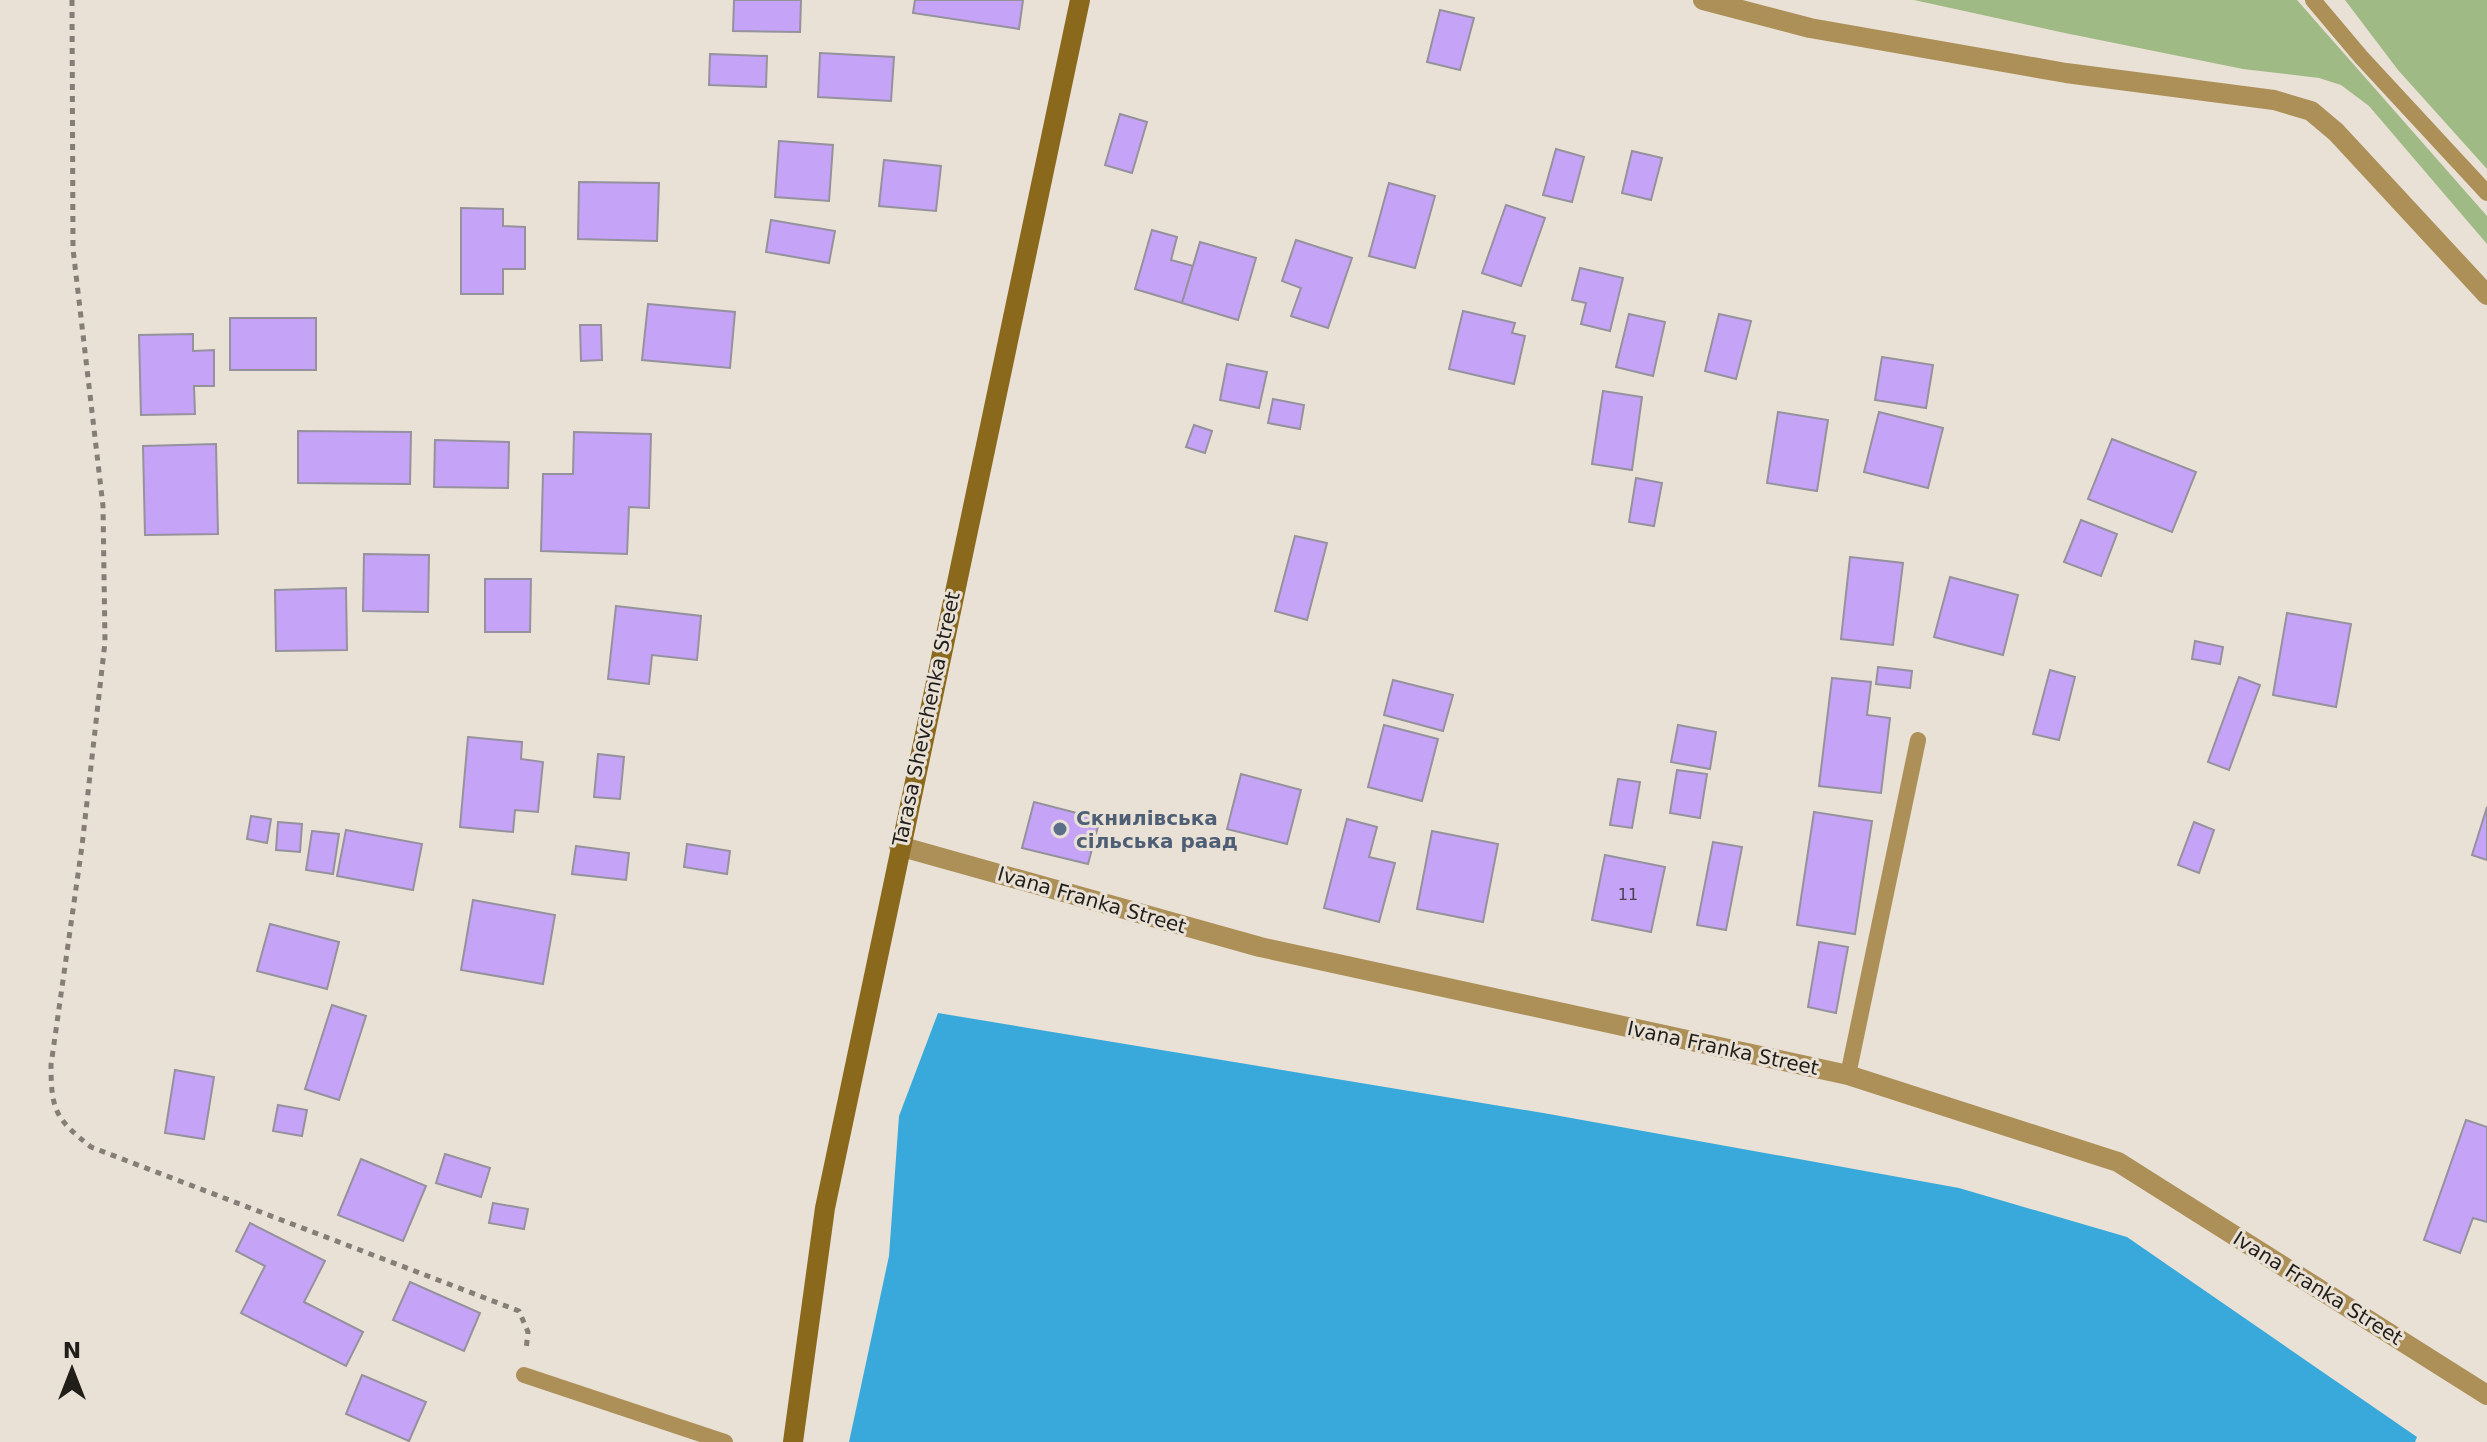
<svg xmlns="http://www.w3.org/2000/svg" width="2487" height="1442" font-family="'DejaVu Sans',sans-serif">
	<rect width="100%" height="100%" fill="#e9e1d6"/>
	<g fill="#a0ba85">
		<polygon points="1914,0 2297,0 2487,216 2487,244 2369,106 2341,85 2319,78 2243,69 2060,32"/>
		<polygon points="2345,0 2487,0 2487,169 2398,70"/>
	</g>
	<polygon fill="#39a9db" points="938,1013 1549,1114 1959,1188 2127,1237 2417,1437 2415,1442 849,1442 889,1256 899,1116"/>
	<g fill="#c5a4f8" stroke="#95919d" stroke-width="2">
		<polygon points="734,0 801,0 800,32 733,31"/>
		<polygon points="915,0 1023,0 1019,29 913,13"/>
		<polygon points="1440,10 1474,18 1460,70 1427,62"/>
		<polygon points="820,53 894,57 891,101 818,97"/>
		<polygon points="710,54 767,56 766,87 709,85"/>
		<polygon points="1120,114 1147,122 1132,173 1105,165"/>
		<polygon points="779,141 833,145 829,201 775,197"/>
		<polygon points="1556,149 1584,157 1572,202 1543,195"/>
		<polygon points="1632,151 1662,158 1651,200 1622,193"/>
		<polygon points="884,160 941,166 936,211 879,206"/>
		<polygon points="579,182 659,183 657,241 578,239"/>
		<polygon points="1389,183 1435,196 1415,268 1369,256"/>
		<polygon points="1506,205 1545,218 1521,286 1482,273"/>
		<polygon points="461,208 503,209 503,226 525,227 525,269 503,269 503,294 461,294"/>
		<polygon points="771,220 835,231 829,263 766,252"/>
		<polygon points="1152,230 1177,237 1171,260 1193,266 1182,303 1135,289"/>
		<polygon points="1296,240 1352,258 1328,328 1291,316 1301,288 1282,281"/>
		<polygon points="1200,242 1256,258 1238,320 1182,303"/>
		<polygon points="1580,268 1623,278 1610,331 1581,324 1586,303 1572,300"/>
		<polygon points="648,304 735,312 730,368 642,360"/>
		<polygon points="1463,311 1515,323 1512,333 1525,336 1514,384 1449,369"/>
		<polygon points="1629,314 1665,322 1653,376 1616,367"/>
		<polygon points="1719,314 1751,321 1736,379 1705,371"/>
		<rect x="230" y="318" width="86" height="52"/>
		<polygon points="580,325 601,325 602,360 581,361"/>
		<polygon points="193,334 193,351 214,350 214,386 194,386 195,414 141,415 139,335"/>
		<polygon points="1882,357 1933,365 1926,408 1875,400"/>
		<polygon points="1227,364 1267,372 1259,408 1220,400"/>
		<polygon points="1603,391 1642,397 1632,470 1592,464"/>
		<polygon points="1273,399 1304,405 1300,429 1268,423"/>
		<polygon points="1778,412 1828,420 1817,491 1767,483"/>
		<polygon points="1879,412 1943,428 1928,488 1864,472"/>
		<polygon points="1194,425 1212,431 1205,453 1186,447"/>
		<polygon points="298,431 411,432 410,484 298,483"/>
		<polygon points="574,432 651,434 649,508 629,507 627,554 541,551 543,474 573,474"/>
		<polygon points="2112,439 2196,472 2172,532 2088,499"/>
		<polygon points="435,440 509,442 508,488 434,487"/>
		<polygon points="216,444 218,534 145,535 143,446"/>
		<polygon points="1636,478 1662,483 1654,526 1629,522"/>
		<polygon points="2081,520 2117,534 2101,576 2064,562"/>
		<polygon points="1295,536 1327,543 1307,620 1275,611"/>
		<polygon points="364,554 429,555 428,612 363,611"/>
		<polygon points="1850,557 1903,563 1893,645 1841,639"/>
		<polygon points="1950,577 2018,595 2003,655 1934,637"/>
		<polygon points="485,579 531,579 530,632 485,632"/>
		<polygon points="346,588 347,650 276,651 275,590"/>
		<polygon points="616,606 701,616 697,660 652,655 649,684 608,679"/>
		<polygon points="2287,613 2351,624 2336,707 2273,695"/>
		<polygon points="2195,641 2223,647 2220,664 2192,659"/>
		<polygon points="1878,667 1912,671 1910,688 1876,684"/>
		<polygon points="2050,670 2075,677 2059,740 2033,734"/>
		<polygon points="2239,677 2260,685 2229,770 2208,762"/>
		<polygon points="1832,678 1871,682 1867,715 1890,718 1881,793 1819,786"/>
		<polygon points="1393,680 1453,695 1443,731 1384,715"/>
		<polygon points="1384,725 1438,739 1422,801 1368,787"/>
		<polygon points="1678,725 1716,732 1710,769 1671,762"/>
		<polygon points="468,737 522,742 521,759 543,762 538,812 515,810 513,832 460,827"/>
		<polygon points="598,754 624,757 620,799 594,797"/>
		<polygon points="1677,770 1707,774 1700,818 1670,813"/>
		<polygon points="1241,774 1301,790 1287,844 1227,829"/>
		<polygon points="1618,779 1640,782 1632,828 1610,825"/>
		<polygon points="1034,802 1100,819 1088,864 1022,848"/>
		<polygon points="2487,807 2487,860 2472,855"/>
		<polygon points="1814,812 1872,821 1855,934 1797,925"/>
		<polygon points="251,816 271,819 267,843 247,839"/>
		<polygon points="1347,819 1377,827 1369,857 1395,863 1379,922 1324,908"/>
		<polygon points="278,822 302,824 300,852 276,850"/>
		<polygon points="2194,822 2214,830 2199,873 2178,865"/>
		<polygon points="346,830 422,844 413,890 337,876"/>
		<polygon points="312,831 339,834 333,874 306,870"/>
		<polygon points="1432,831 1498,844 1483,922 1417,909"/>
		<polygon points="1713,842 1742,847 1726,930 1697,925"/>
		<polygon points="687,844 730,851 727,874 684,867"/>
		<polygon points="576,846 629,853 626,880 572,874"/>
		<polygon points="1605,855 1665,867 1651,932 1592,920"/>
		<polygon points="473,900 555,915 543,984 461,970"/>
		<polygon points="270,924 339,942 327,989 257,971"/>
		<polygon points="1819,942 1848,947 1836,1013 1808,1007"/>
		<polygon points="332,1005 366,1016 339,1100 305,1089"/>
		<polygon points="175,1070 214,1077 204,1139 165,1133"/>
		<polygon points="278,1105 307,1110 302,1136 273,1131"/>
		<polygon points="2466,1120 2487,1127 2487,1222 2473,1218 2460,1253 2424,1240"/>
		<polygon points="445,1154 490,1168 481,1197 436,1183"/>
		<polygon points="361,1159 426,1186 403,1241 338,1215"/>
		<polygon points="493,1203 528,1209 524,1229 489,1223"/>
		<polygon points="250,1223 325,1261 304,1302 363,1332 346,1366 241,1313 265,1266 236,1251"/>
		<polygon points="410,1282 480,1313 464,1351 393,1320"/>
		<polygon points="362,1375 426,1402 409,1441 346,1414"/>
	</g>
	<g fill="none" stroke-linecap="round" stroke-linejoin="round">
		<path stroke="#847e77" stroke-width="5" stroke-dasharray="6 6" stroke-linecap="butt" d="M72 0 73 249 103 506 105 642 82 846 51 1065C51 1111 56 1119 91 1147L519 1311 528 1332 526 1350"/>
		<g stroke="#ac9058" stroke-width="16">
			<polyline points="2313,0 2361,57 2487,193"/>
			<polyline points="1848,1075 1918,740"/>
			<polyline points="524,1375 725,1442"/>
		</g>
		<g stroke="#ac9058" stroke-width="20">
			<polyline points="1703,0 1810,28 2066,73 2274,100 2311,111 2336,132 2487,295"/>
			<polyline points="899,846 1260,947 1848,1075 2118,1162 2487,1395"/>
		</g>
		<polyline stroke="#8a691d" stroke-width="20" points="793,1442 825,1208 1080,0"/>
	</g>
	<circle fill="#5c6f8a" stroke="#e9e1d6" stroke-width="3" cx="1060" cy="829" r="8"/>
	<g text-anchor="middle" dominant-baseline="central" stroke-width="6" stroke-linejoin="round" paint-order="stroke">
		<g font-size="16" fill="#4a4052">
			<text x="1628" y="894">11</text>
		</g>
		<g font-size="20" fill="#211e1a" stroke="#e9e1d6">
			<text transform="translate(926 719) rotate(-78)">Tarasa Shevchenka Street</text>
			<text transform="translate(1092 900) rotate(16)">Ivana Franka Street</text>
			<text transform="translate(1723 1048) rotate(12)">Ivana Franka Street</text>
			<text transform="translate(2318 1288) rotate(32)">Ivana Franka Street</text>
		</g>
		<g font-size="20" font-weight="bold" fill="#4e5e75" stroke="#e9e1d6" text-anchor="start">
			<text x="1076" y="818">Скнилівська<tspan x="1076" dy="23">сільська раад</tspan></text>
		</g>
	</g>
	<g transform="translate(72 1370)" stroke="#e9e1d6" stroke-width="6" paint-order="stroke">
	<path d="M0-6L14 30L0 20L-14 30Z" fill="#211e1a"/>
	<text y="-12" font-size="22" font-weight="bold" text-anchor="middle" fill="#211e1a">N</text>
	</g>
</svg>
